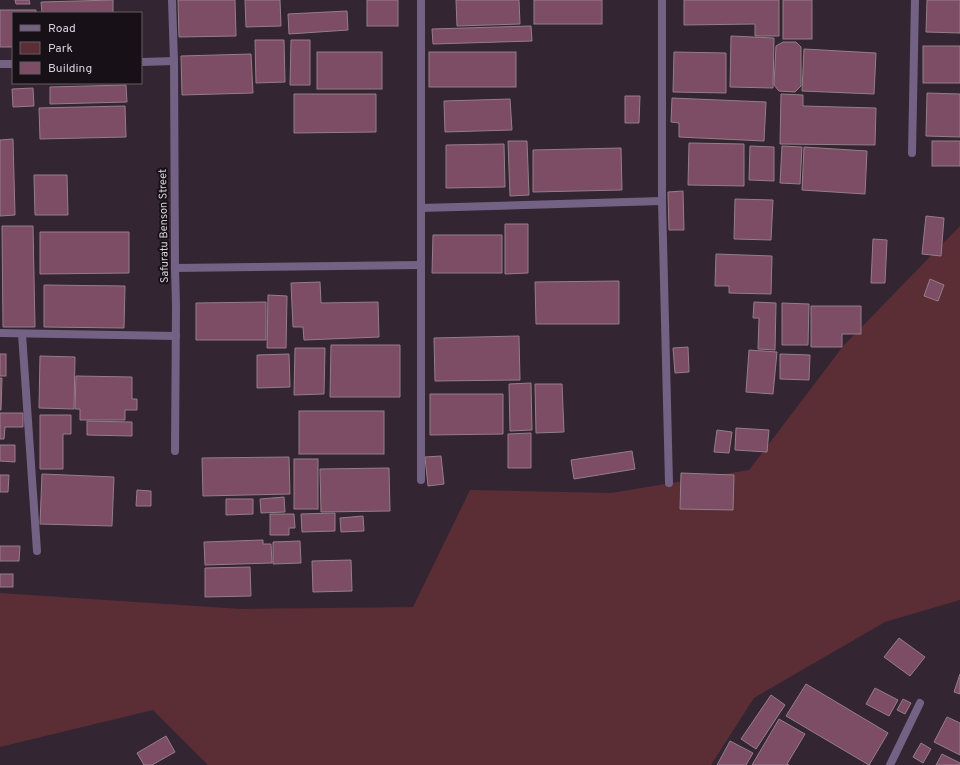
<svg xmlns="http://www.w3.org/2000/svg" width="960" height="765" font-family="Overpass,sans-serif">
	<rect width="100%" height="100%" fill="#342533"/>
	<polygon fill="#5b2d35" points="960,226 960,600 885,622 754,698 711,765 208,765 153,710 0,747 0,593 242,609 413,607 470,490 611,493 749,470 844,345"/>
	<g fill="#7c4d64" stroke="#957e88">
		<polygon points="15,0 29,0 30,4 16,4"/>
		<polygon points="113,0 113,13 42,13 41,2"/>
		<polygon points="178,0 235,0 236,36 179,37"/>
		<polygon points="245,0 280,0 281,26 246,27"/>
		<rect x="367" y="0" width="31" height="26"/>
		<polygon points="456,0 519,0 520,24 457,26"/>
		<rect x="534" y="0" width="68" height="24"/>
		<polygon points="684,0 779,0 779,36 755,36 755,24 684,25"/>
		<rect x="783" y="0" width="29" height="39"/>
		<polygon points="927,0 960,0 960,33 926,32"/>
		<polygon points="0,10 36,10 36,13 13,13 13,47 0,47"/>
		<polygon points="347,11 348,30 289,34 288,14"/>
		<polygon points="531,26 532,41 433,44 432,29"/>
		<polygon points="731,36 774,38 773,88 730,87"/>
		<polygon points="255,40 284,40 285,82 256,83"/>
		<polygon points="291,40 310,40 310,85 290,85"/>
		<polygon points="783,42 796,42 801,47 801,86 795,92 779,91 774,85 776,46"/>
		<rect x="923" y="46" width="37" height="37"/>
		<polygon points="804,49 876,53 874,94 802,91"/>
		<rect x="317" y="52" width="65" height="37"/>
		<rect x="429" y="52" width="87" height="35"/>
		<polygon points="674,52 726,53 726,93 673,92"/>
		<polygon points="251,54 253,93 182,95 181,56"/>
		<polygon points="126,85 127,102 50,104 50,87"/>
		<polygon points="33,88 34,106 13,107 12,89"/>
		<polygon points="927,93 960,94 960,137 926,136"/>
		<polygon points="294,94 376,94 376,132 294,133"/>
		<polygon points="781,94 803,95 803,106 876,108 875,145 780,144"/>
		<polygon points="625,96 640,96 639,123 625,123"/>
		<polygon points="672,98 766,102 764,141 679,137 679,123 671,122"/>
		<polygon points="510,99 512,130 445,132 444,101"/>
		<polygon points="125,106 126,137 40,139 39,108"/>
		<polygon points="13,139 15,215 0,216 0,140"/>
		<polygon points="508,141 527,141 529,195 510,196"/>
		<rect x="932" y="141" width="28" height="25"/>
		<polygon points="689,143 744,144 744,186 688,185"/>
		<polygon points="504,144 505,187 446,188 446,145"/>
		<polygon points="750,146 774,147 774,181 749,180"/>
		<polygon points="782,146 802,147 800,184 780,183"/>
		<polygon points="804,147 867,151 865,194 802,190"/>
		<polygon points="621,148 622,190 533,192 533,150"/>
		<polygon points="34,175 67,175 68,215 35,215"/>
		<polygon points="683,191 684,230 669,230 668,192"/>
		<polygon points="735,199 773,200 771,240 734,239"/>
		<polygon points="926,216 944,218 941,256 922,254"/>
		<polygon points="505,224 528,224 528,273 505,274"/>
		<polygon points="2,226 33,226 35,327 3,327"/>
		<polygon points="40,232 129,232 129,273 40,274"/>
		<polygon points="433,235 502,235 502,273 432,273"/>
		<polygon points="873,239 887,240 885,283 871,283"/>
		<polygon points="716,254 772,256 771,294 729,293 729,286 715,286"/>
		<polygon points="930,279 944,285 938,301 924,296"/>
		<polygon points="619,281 619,324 536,324 535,282"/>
		<polygon points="320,282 321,303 378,302 379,337 304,340 303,327 293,327 291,283"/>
		<polygon points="44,285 125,286 124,328 44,327"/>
		<polygon points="268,295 287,296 286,348 267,348"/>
		<polygon points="266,302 266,340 196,340 196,303"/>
		<polygon points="754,302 776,303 775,350 758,349 759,318 753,318"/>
		<polygon points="782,303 809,304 808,345 782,345"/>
		<polygon points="811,306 861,306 861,334 842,334 842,347 811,347"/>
		<polygon points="519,336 520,380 435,381 434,338"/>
		<polygon points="331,345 400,345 400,397 330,397"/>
		<polygon points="688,347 689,372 675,373 673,348"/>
		<polygon points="295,348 325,348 324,394 294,395"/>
		<polygon points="749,350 777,352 773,394 746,392"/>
		<rect x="0" y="354" width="6" height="22"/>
		<polygon points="289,354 290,387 257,388 257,355"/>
		<polygon points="780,354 810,355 809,380 780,379"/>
		<polygon points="40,356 75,357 74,409 39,408"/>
		<polygon points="76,376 132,377 132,399 137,399 137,410 125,410 125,420 80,420 80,409 75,409"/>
		<polygon points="0,378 2,378 1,410 0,410"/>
		<polygon points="531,383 532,430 510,431 509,384"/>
		<polygon points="535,384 562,384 564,432 536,433"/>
		<polygon points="430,394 503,394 503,434 430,435"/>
		<rect x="299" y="411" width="85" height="43"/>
		<polygon points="0,413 23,413 23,427 5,427 4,439 0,439"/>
		<polygon points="40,415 71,415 71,434 63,434 63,469 40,469"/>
		<polygon points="87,421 132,422 132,436 87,435"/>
		<polygon points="736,428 769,430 767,452 735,450"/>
		<polygon points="717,430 732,432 729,453 714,452"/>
		<polygon points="531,433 531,468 508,468 508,434"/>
		<polygon points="0,445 15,445 15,462 0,461"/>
		<polygon points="632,451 635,469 574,479 571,460"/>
		<polygon points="441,456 444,484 428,486 425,457"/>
		<polygon points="289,457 290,494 203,496 202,458"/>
		<rect x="294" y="459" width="24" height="50"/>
		<polygon points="389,468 390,511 321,512 320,469"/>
		<polygon points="681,473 734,475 733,510 680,509"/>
		<polygon points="42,474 114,477 112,526 40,524"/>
		<polygon points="0,475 9,475 8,492 0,492"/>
		<polygon points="137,490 151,491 151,506 136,506"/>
		<polygon points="284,497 285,512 261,513 260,499"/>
		<polygon points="226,499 253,499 253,514 226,515"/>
		<polygon points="335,513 335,531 302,532 301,514"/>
		<polygon points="270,514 294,514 295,528 289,528 289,535 270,535"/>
		<polygon points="363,516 364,531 341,532 340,518"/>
		<polygon points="263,540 263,544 271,544 272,563 205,565 204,542"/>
		<polygon points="300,541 301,563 273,564 273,542"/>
		<polygon points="0,546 20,546 19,561 0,561"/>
		<polygon points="351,560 352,591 313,592 312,561"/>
		<polygon points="250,567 251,596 205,597 205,568"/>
		<rect x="0" y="574" width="13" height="13"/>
		<polygon points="899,638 925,657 910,676 884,657"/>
		<polygon points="960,674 960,694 954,692"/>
		<polygon points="806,684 888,733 869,765 786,716"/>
		<polygon points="875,688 898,700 889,716 866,704"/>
		<polygon points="771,695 785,705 756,749 741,739"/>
		<polygon points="903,699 911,703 905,714 897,710"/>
		<polygon points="947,717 960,723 960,755 934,742"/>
		<polygon points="779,719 805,734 787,764 789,765 752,765"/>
		<polygon points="166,736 175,752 152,765 144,765 137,753"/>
		<polygon points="730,741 753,753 746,765 717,765"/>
		<polygon points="921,743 931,749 923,763 913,757"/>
		<polygon points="942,754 960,763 960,765 936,765"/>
	</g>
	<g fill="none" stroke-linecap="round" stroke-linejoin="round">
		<g stroke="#746285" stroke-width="8">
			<polyline points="172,0 174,61 175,268 176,306 175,451"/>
			<polyline points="662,0 662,201 669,483"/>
			<polyline points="141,62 174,61"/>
			<polyline points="0,64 13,64"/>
			<polyline points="912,153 915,0"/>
			<polyline points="421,208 662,201"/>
			<polyline points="175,268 421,265"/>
			<polyline points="0,333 176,336"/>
			<polyline points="22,334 37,551"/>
			<polyline points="421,480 421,0"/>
			<polyline points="890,765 920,703"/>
		</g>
	</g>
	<g text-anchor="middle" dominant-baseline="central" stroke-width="4" stroke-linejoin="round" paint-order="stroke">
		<g font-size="11" fill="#d8cfd8" stroke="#171117">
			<text transform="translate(164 226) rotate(-91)">Safuratu Benson Street</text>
		</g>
	</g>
	<rect x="12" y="12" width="130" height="72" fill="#171117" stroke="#645d64"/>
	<rect x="20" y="25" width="20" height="6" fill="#746285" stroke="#645d64"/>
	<text x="48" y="32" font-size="12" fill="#d8cfd8">Road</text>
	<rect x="20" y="42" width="20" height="12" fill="#5b2d35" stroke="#645d64"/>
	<text x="48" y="52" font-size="12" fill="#d8cfd8">Park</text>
	<rect x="20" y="62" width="20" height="12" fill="#7c4d64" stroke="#645d64"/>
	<text x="48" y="72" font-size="12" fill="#d8cfd8">Building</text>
</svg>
